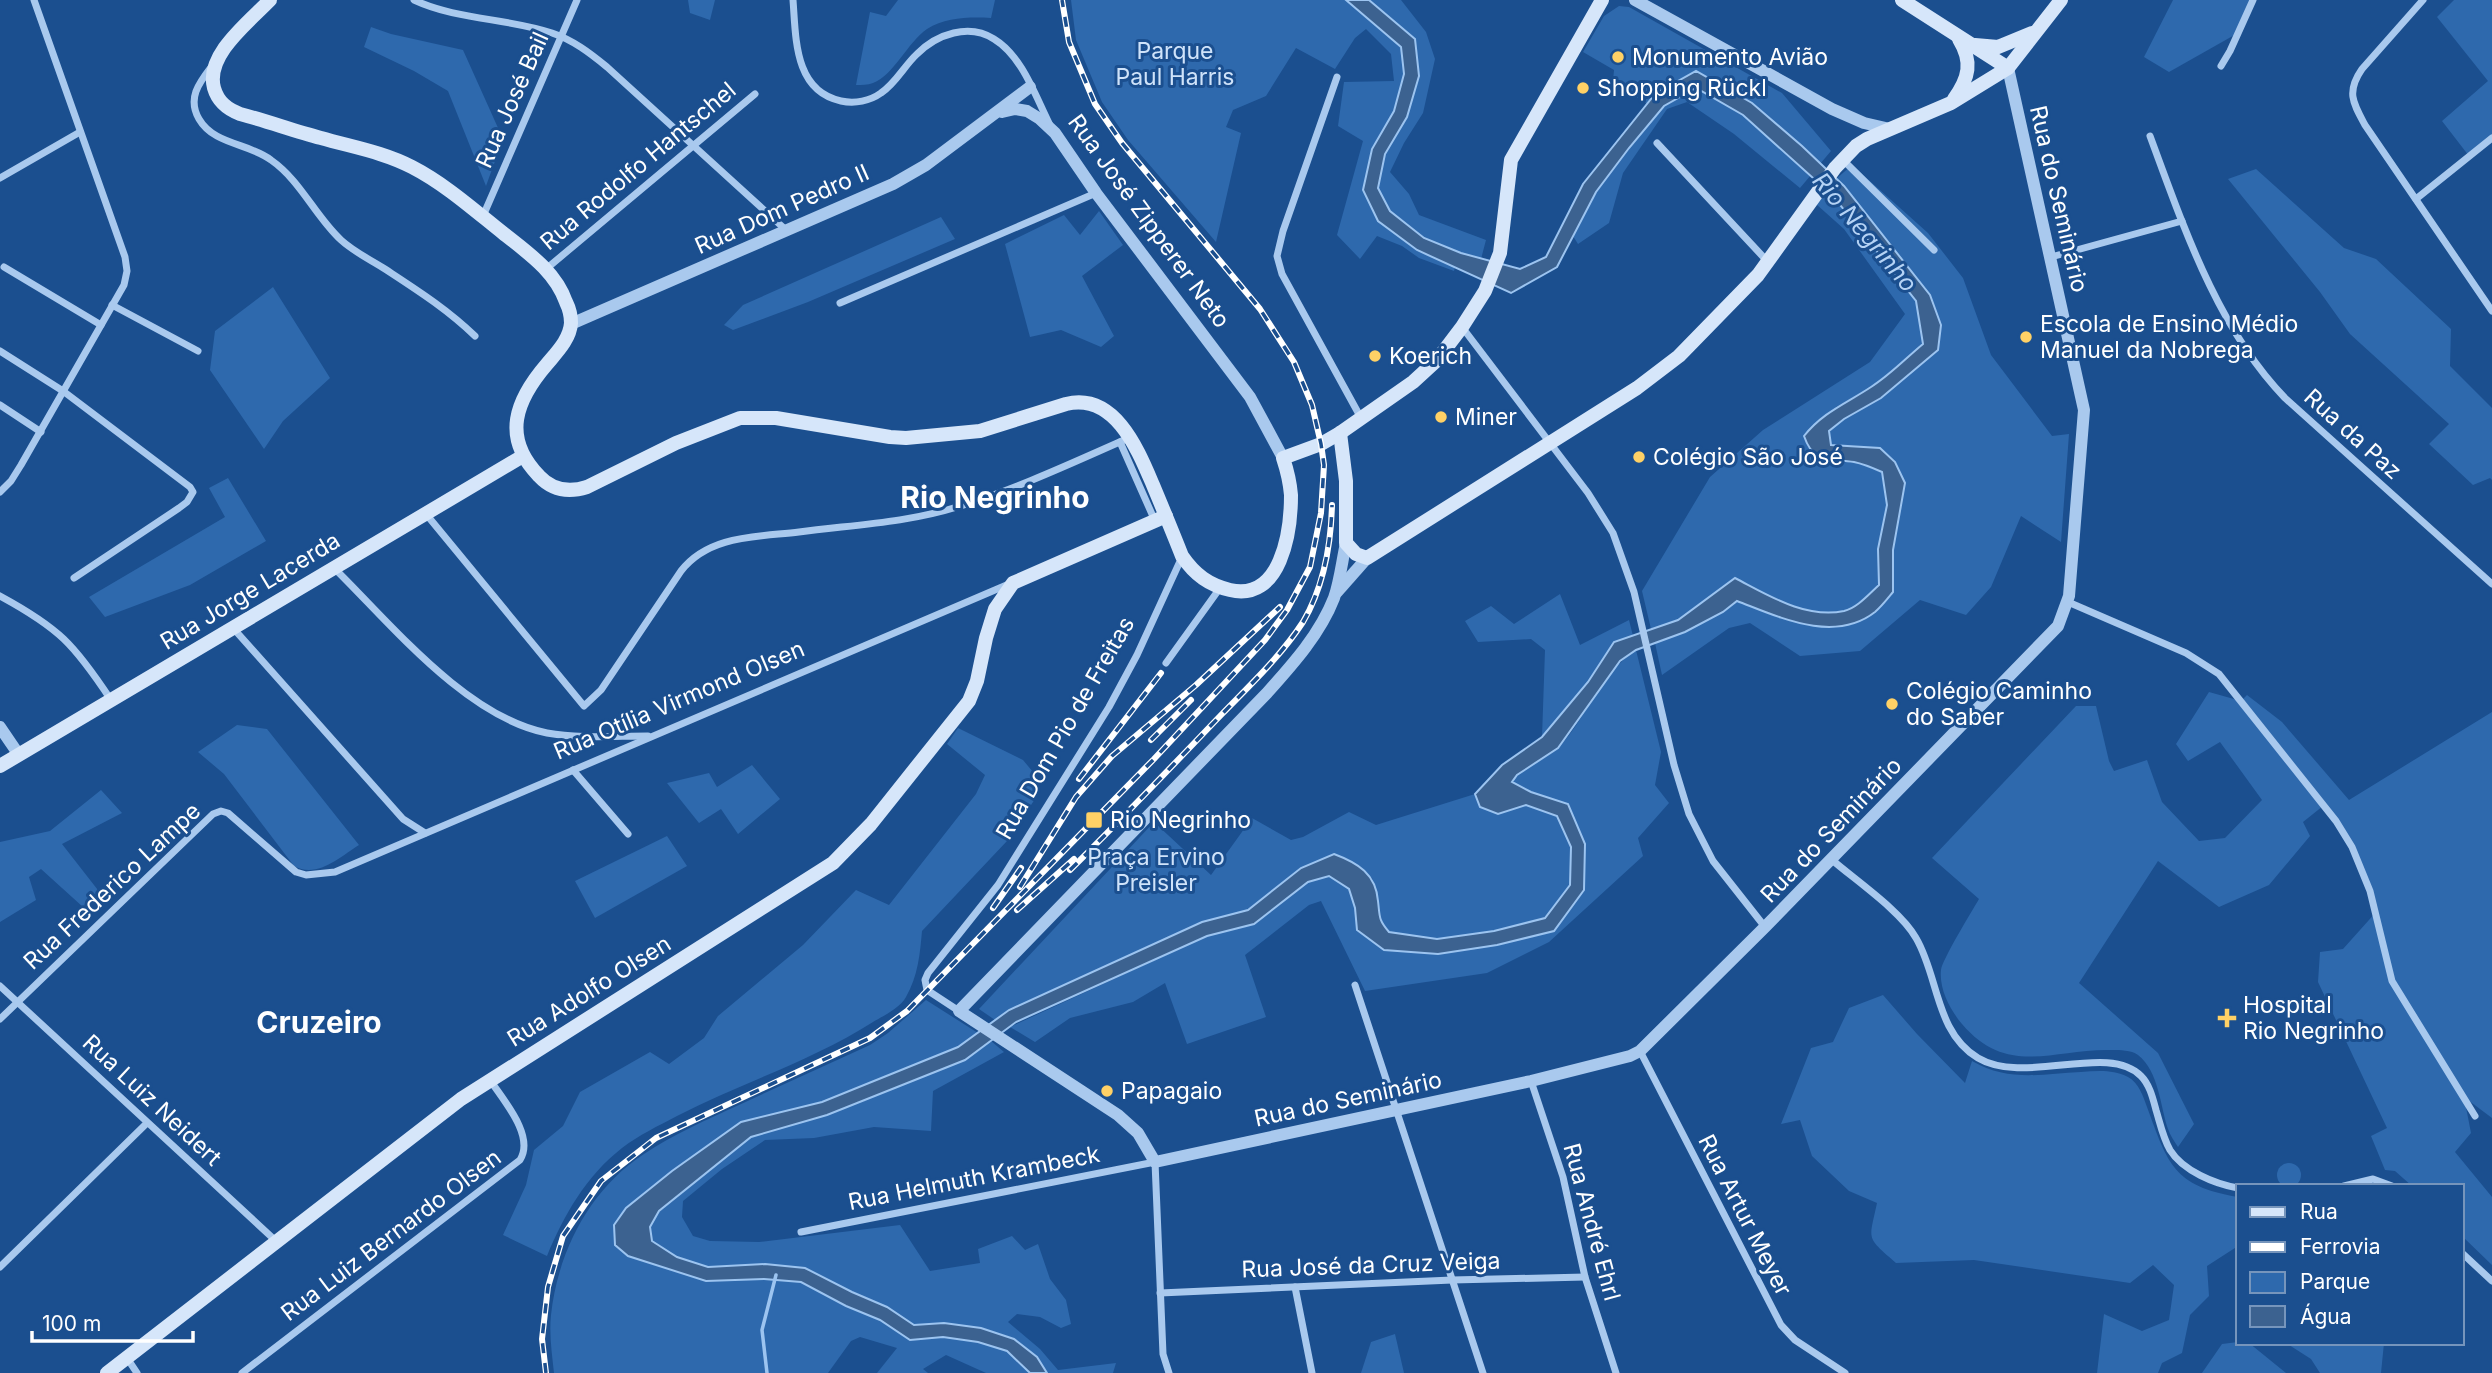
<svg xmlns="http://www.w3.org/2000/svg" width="2492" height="1373" font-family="Inter,sans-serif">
	<rect width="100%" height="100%" fill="#1b4f8f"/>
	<g fill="#2e69ad">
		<polygon points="688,0 715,0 710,20 690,13"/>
		<path d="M898 0H995L991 18C970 17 946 17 927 29 907 43 894 75 873 83 868 85 861 85 856 85L870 12 886 16Z"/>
		<polygon points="1071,0 1346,0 1401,46 1404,74 1394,111 1372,149 1363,190 1417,250 1455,267 1454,271 1419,258 1402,246 1377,236 1360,259 1337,235 1363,141 1338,126 1344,82 1394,81 1391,54 1366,29 1355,38 1335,69 1296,48 1266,96 1233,110 1226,127 1241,133 1216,242 1128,140 1102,102 1076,40"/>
		<polygon points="1369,0 1401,0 1426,32 1435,59 1423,113 1404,143 1390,172 1409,194 1419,215 1486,240 1481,259 1461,253 1424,238 1390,211 1378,188 1385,154 1407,117 1419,75 1415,39"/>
		<polygon points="2173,0 2253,0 2238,33 2169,72 2144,57"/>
		<polygon points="2454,0 2492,0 2492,138 2469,156 2442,121 2488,81 2437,17"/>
		<polygon points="1619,6 1629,7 1782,93 1831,151 1820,164 1752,103 1696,71 1655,94 1647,104 1613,81 1614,70 1583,52 1604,16"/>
		<polygon points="371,27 391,34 463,50 503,139 486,186 448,91 414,71 364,47"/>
		<polygon points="1696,88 1743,115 1811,175 1800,188 1734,134 1687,102 1667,109 1623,173 1609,223 1578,244 1573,236 1596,192 1629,148 1664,106"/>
		<path d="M1852 165 1928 233 1963 278 1991 355 2052 436 2069 434 2061 542 2021 516 1991 587 1966 615 1920 600 1860 651 1800 656 1750 623 1729 628 1662 675 1655 643C1684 633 1712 620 1737 601L1766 612 1851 625 1893 592V550L1905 483 1861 446 1831 445 1829 431 1844 419 1881 398 1938 350 1893 246 1836 179Z"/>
		<polygon points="2256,169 2344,248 2376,259 2451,329 2450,366 2492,408 2492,480 2490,478 2473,485 2429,444 2449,424 2350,334 2320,292 2228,179"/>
		<path d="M1826 189 1881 255 1916 301 1923 344 1873 386 1836 407 1819 459 1858 463 1881 472 1887 505 1878 549 1879 585C1870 594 1857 608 1844 611 1805 620 1768 595 1735 578L1678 620 1651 629 1642 591 1710 477 1763 430 1870 362 1905 314 1844 229 1816 204Z"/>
		<polygon points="1099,211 1123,245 1082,276 1114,336 1101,347 1061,330 1030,337 1005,244 1064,215 1080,235"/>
		<polygon points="941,217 955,239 808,302 733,330 724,325 743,305"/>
		<polygon points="273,287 330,378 283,421 264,449 210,370 215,331"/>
		<polygon points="228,478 266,541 190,585 105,617 89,597 225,517 209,488"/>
		<polygon points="1560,594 1580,645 1629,620 1633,636 1614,643 1588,682 1542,737 1545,650 1531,639 1478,642 1465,621 1491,606 1514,624"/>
		<path d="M1636 650 1661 752 1655 785 1669 803 1638 838 1643 856 1549 942 1487 973 1365 991 1321 901 1309 905 1245 955 1266 1017 1187 1044 1165 983 1133 1002 1070 1018 1035 1042 1010 1027 1207 936 1254 924 1308 882 1329 876 1349 889 1355 908 1357 930 1384 950 1554 931 1584 890 1568 804 1531 792 1512 782C1522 765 1545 761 1559 747 1587 717 1601 673 1636 650Z"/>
		<path d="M2209 692 2241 701 2247 695 2282 722 2349 800 2492 712V1118L2464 1097 2471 1133 2455 1152 2492 1197V1265L2462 1236V1186H2412L2395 1171 2385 1170 2371 1136 2387 1128 2318 982 2320 952 2343 949 2377 911 2352 847 2323 806 2303 822 2310 836 2269 885 2219 907 2158 861 2079 983 2158 1053 2194 1124 2178 1147C2174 1141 2170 1135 2168 1129 2160 1105 2159 1072 2138 1055 2131 1050 2120 1050 2112 1050 2054 1048 2008 1078 1962 1024 1950 1010 1939 989 1941 970 1942 960 1972 911 1979 899L1932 858 2076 706H2096L2109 761 2114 771 2147 760 2162 802 2199 841 2225 838 2262 800 2220 742 2188 761 2176 744Z"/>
		<path d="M237 725 267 729 359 845C340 857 317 879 294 866L224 774 198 752Z"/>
		<path d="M958 728 1023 760 1038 778 1037 796 1007 841 922 931C920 954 918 976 906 997 900 1008 883 1016 873 1022 812 1061 741 1083 677 1116 658 1126 639 1135 622 1148 586 1176 564 1215 547 1256L503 1235 526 1185 534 1150 563 1126 580 1092 650 1052 669 1064 704 1038 718 1016 803 945 856 890 889 905 976 794 985 775 947 744Z"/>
		<polygon points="752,765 780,799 738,834 721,809 699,823 667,783 709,773 717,787"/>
		<polygon points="101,790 122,813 62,844 101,894 83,907 41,869 29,877 36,900 0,922 0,842 50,831"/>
		<polygon points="1475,794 1480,807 1498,814 1526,805 1557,815 1571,847 1570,885 1545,918 1494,931 1437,939 1389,932 1379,920 1378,898 1372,878 1301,868 1248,910 1202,922 1009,1010 995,1020 979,1009 1154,822 1211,875 1252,818 1291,840 1303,837 1349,812 1376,825"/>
		<polygon points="667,836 687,866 595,918 575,881"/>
		<path d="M1883 995 1917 1034 1965 1083 1972 1061C2008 1082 2041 1074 2081 1072 2097 1071 2112 1069 2128 1077 2139 1083 2143 1096 2147 1107 2168 1164 2173 1186 2238 1197V1246L2207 1266 2209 1296 2190 1315 2182 1353 2162 1363 2158 1373H2097L2104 1314 2142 1331 2169 1320 2174 1285 2153 1265 2130 1283 1974 1260 1896 1263C1865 1236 1869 1241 1877 1203L1849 1191 1812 1156 1800 1120 1781 1124 1811 1048 1833 1042 1849 1008Z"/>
		<path d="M926 1000 978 1033 958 1047 822 1102 741 1122 672 1171 626 1208 628 1256 764 1279 801 1282 846 1306 880 1320 910 1340 943 1337 978 1342 1007 1351 1030 1373H986L946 1355 923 1369 928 1373H877L897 1348 860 1337 851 1341 828 1373H554C552 1354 549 1334 551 1315 558 1251 590 1189 644 1154 674 1134 706 1120 739 1105 782 1085 826 1065 870 1045L888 1033Z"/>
		<polygon points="991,1041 1004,1052 933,1091 931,1131 874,1127 814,1138 765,1140 722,1169 683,1201 682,1217 693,1236 710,1241 759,1242 900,1225 930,1271 980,1263 978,1249 1012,1236 1025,1250 1038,1244 1050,1279 1066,1300 1071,1324 1061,1328 1040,1317 1017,1314 1008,1322 1040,1349 1058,1370 1116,1363 1113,1373 1047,1373 1037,1357 1014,1338 981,1328 944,1323 914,1325 887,1307 852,1292 765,1264 708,1267 677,1257 652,1241 650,1227 659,1212 751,1137 827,1115 965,1060"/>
		<circle cx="2289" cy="1175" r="12"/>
		<polygon points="1395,1334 1404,1373 1361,1373 1371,1342"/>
		<polygon points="2238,1342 2249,1343 2286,1373 2202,1373 2222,1344"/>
		<polygon points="2286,1343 2384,1343 2381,1373 2320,1373 2311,1359"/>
	</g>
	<path fill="#3c6290" stroke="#9cc4f0" stroke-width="2" d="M1346 0H1369L1415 39 1419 76 1407 117 1385 154 1378 188 1390 211 1424 238 1461 253 1520 269 1546 257 1583 184 1655 94 1696 71 1752 103 1802 146 1844 186 1930 295 1941 325 1938 350 1881 398 1844 419 1829 431 1831 445 1880 448 1895 462 1905 483 1893 550V592C1888 598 1882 606 1875 612 1834 644 1779 617 1737 601L1723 612 1685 632 1636 650 1620 661 1558 748 1517 775 1512 782 1531 792 1568 804 1585 844 1584 890 1554 931 1497 945 1438 954 1384 950 1357 930 1355 908 1349 889 1329 876 1308 882 1254 924 1207 936 1016 1022 965 1060 827 1115 751 1137 659 1211 650 1227 652 1241 677 1257 708 1267 765 1264 805 1268 852 1292 887 1307 914 1325 944 1323 981 1328 1014 1339 1037 1357 1047 1373H1030L1007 1351 978 1342 943 1337 910 1340 880 1320 846 1306 801 1282 764 1279 706 1281 628 1256 615 1245 614 1225 626 1208 672 1171 741 1122 822 1102 958 1047 1009 1010 1202 922 1248 910 1301 868 1334 854C1358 863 1376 874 1378 901 1380 917 1378 919 1389 932L1437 939 1494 931 1545 918 1570 885 1571 847 1557 816 1526 805 1498 814 1480 807 1475 794 1502 765 1542 737 1588 682 1614 642 1678 620 1735 578C1768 595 1805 619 1844 611 1857 608 1869 594 1879 585L1878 549 1887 505 1882 472C1873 468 1864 464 1854 462 1829 458 1814 465 1804 436 1823 412 1847 403 1871 387 1890 375 1906 358 1923 344L1916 301 1833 196 1743 115 1696 88 1664 106 1629 148 1596 192 1557 267 1511 293 1417 250 1378 221 1363 190 1372 149 1394 111 1404 74 1401 47Z"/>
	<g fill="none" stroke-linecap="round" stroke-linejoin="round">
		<polyline stroke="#9cc4f0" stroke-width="3.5" points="767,1373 762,1330 776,1275"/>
		<g stroke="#a9c9ee" stroke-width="7">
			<path d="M414 0C457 20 507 18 552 33 573 40 590 53 607 67L786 230"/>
			<path d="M793 0C796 38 794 91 841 101 855 104 870 101 881 93 896 83 904 66 917 54 937 34 969 23 994 39 1022 56 1035 95 1049 123"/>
			<path d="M2423 0 2362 69C2346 92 2353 103 2365 125L2492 311"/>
			<path d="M212 66C199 83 187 98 199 119 214 145 249 143 271 160 301 181 315 216 341 240 354 252 371 260 385 269 417 290 447 309 475 336"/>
			<polyline points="2221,66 2230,51 2253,0"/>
			<polyline points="1337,77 1283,231 1277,256 1282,274 1361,418"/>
			<path d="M2150 136C2183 225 2217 328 2285 398L2492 584"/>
			<polyline points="1657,143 1768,262"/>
			<polyline points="1843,160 1934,250"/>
			<polyline points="0,178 80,132"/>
			<polyline points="2416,199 2492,138"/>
			<polyline points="483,216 577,0"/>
			<polyline points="2051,257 2182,221"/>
			<polyline points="4,267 101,325"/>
			<polyline points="546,269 755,94"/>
			<polyline points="840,303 1096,193"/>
			<polyline points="112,305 198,351"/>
			<polyline points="1462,327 1588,493 1613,533 1634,592 1674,765 1689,814 1713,861 1765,927"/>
			<polyline points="0,351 63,391 190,487 193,492 187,502 179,508 74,578"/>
			<polyline points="0,405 41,432"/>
			<polyline points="1120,442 1155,521"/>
			<polyline points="0,492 11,481 21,465 124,285 127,271 125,257 34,0"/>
			<path d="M426 514 584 706 601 690 681 571C709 535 757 537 799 532 851 525 906 523 957 507 1017 489 1074 462 1131 437"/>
			<path d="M335 569C391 624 466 717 547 733 579 739 614 736 648 736"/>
			<path d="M0 596C59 628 74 644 111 700"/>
			<polyline points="2068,602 2186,653 2219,674 2336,821 2352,847 2370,891 2392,981 2475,1116"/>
			<polyline points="233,628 403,819 425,833"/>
			<polyline points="1166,663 1220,588"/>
			<polyline points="573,770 628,834"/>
			<path d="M1831 859C1855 880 1901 911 1916 938 1939 977 1935 1032 1978 1058 2025 1086 2108 1042 2141 1076 2150 1085 2153 1099 2156 1110 2160 1123 2163 1138 2170 1150 2183 1171 2215 1184 2238 1188"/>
			<polyline points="1355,985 1483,1373"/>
			<polyline points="0,986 277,1242"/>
			<polyline points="959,1011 927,990 925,980 928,973 998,885 1109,707 1137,655 1182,557"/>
			<polyline points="0,1019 213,814 221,811 228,813 296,872 306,875 335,872 1009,584"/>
			<polyline points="1640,1051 1781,1325 1795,1340 1845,1373"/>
			<polyline points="1531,1081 1563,1177 1585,1277 1616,1373"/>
			<polyline points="2344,1186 2373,1179 2392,1186"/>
			<polyline points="801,1232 1155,1162 1163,1354 1169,1373"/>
			<polyline points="2462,1253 2492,1281"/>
			<polyline points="0,1267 147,1123"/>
			<polyline points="1295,1287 1312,1373"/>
			<polyline points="1160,1293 1452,1280 1585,1277"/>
			<polyline points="127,1358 137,1373"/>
			<path d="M242 1373 520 1160C535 1136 504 1101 490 1080"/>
		</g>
		<g stroke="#a9c9ee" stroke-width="12">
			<polyline points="1635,0 1832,109 1864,123 1890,129"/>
			<polyline points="1002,112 1015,109 1027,111 1040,119 1055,133 1096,193 1250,397 1283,458"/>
			<polyline points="571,324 893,184 926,165 1030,87"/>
			<path d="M1346 543C1342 561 1340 581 1334 598 1320 634 1293 664 1267 693L959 1011 1118 1115 1138 1133 1155 1162 1531 1081 1630 1056 1640 1051 1765 927 2058 626 2069 596 2084 410 2008 68"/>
			<polyline points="1337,592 1367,558"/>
			<polyline points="0,727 19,755"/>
		</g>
		<g stroke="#d6e6fa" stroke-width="14">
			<path d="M270 0C249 22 205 55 214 88 218 102 227 109 240 114 267 121 294 131 321 138 352 147 383 152 412 167 445 184 474 210 503 233 528 253 555 271 566 302 569 308 571 316 571 323 570 339 557 352 547 364 516 400 501 437 539 476 552 490 568 493 587 487L676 443 740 418H776L890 437 906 438 980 431 1066 404C1115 392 1138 450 1153 485 1163 509 1173 533 1182 556 1195 575 1209 585 1230 590 1281 602 1291 532 1291 495 1290 483 1287 470 1283 458L1321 444 1340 433 1413 382 1437 360 1462 327 1485 291 1500 253 1511 160 1602 0"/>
			<polyline points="1902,0 2008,68"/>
			<polyline points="1975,45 1998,47 2032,33"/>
			<path d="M1954 99C1969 78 1973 62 1959 39"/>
			<polyline points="1340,433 1346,481 1346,543 1356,554 1367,558 1637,388 1679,356 1758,275 1835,168 1856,146 1867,139 1951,103 2008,68 2061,0"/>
			<polyline points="0,766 523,456"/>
			<polyline points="107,1373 461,1099 833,863 871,824 969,701 977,681 986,638 995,609 1013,583 1166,516"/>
		</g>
		<defs>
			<g id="rail">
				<polyline points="1151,740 1191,700"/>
				<polyline points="1079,779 1161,673"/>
				<path d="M1070 870C1122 819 1172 766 1222 714 1250 685 1281 656 1303 622 1323 588 1331 544 1332 505"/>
				<polyline points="1020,887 1076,797 1112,756 1196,685 1280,607"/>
				<polyline points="993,908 1021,868"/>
				<polyline points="1017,910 1074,859"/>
				<polyline points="546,1373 542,1339 548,1287 563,1236 601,1181 656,1138 870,1038 907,1011 1154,759 1265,640 1287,610 1310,567 1321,513 1324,465 1321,444 1312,405 1294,362 1260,309 1122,143 1095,104 1069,42 1062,0"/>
			</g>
		</defs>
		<use href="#rail" stroke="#fff" stroke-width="6"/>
		<use href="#rail" stroke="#1b4f8f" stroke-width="3.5" stroke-dasharray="10" stroke-linecap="butt"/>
	</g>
	<g fill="#ffd166" stroke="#1b4f8f" stroke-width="2.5">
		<circle cx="1618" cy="57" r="7"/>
		<circle cx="1583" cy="88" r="7"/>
		<circle cx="2026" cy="337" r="7"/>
		<circle cx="1375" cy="356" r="7"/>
		<circle cx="1441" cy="417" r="7"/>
		<circle cx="1639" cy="457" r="7"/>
		<circle cx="1892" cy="704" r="7"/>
		<rect x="1085" y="811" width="18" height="18" rx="3.5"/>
		<path d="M2223.5 1007.5h7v7h7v7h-7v7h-7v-7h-7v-7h7z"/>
		<circle cx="1107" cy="1091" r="7"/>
	</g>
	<g text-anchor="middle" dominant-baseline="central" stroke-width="6" stroke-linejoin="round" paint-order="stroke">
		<g font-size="23" fill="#cfe3fa" stroke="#1b4f8f">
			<text x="1175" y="51">Parque<tspan x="1175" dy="26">Paul Harris</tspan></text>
			<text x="1156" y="857">Praça Ervino<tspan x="1156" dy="26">Preisler</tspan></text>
		</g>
		<g font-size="23" fill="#fff" stroke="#1b4f8f" text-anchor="start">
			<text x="1632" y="57">Monumento Avião</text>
			<text x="1597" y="88">Shopping Rückl</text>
			<text x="2040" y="324">Escola de Ensino Médio<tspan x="2040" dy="26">Manuel da Nobrega</tspan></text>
			<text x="1389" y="356">Koerich</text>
			<text x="1455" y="417">Miner</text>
			<text x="1653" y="457">Colégio São José</text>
			<text x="1906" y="691">Colégio Caminho<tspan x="1906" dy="26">do Saber</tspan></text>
			<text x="1110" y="820">Rio Negrinho</text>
			<text x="2243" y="1005">Hospital<tspan x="2243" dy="26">Rio Negrinho</tspan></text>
			<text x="1121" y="1091">Papagaio</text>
		</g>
		<g font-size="23" fill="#fff" stroke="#1b4f8f">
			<text transform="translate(512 100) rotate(-66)">Rua José Bail</text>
			<text transform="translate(638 166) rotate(-40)">Rua Rodolfo Hantschel</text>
			<text transform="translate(2059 199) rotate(77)">Rua do Seminário</text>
			<text transform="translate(782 209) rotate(-24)">Rua Dom Pedro II</text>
			<text transform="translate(1149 221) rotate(54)">Rua José Zipperer Neto</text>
			<text transform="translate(2353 434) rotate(42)">Rua da Paz</text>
			<text transform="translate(250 591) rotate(-31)">Rua Jorge Lacerda</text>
			<text transform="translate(679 700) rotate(-23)">Rua Otília Virmond Olsen</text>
			<text transform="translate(1065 728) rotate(-60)">Rua Dom Pio de Freitas</text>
			<text transform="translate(1831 830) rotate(-46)">Rua do Seminário</text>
			<text transform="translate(112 886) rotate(-43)">Rua Frederico Lampe</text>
			<text transform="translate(589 991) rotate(-32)">Rua Adolfo Olsen</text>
			<text transform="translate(1348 1099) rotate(-12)">Rua do Seminário</text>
			<text transform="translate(152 1100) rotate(43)">Rua Luiz Neidert</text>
			<text transform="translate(974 1178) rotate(-11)">Rua Helmuth Krambeck</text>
			<text transform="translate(1745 1215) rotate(63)">Rua Artur Meyer</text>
			<text transform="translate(1592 1222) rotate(75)">Rua André Ehrl</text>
			<text transform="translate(391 1235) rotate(-37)">Rua Luiz Bernardo Olsen</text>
			<text transform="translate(1371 1265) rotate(-2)">Rua José da Cruz Veiga</text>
		</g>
		<g font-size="24" font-style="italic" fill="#b5d3f5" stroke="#1b4f8f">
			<text transform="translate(1865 232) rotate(50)">Rio Negrinho</text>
		</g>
		<g font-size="30" font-weight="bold" fill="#fff" stroke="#1b4f8f">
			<text x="995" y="497">Rio Negrinho</text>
			<text x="319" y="1022">Cruzeiro</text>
		</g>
	</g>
	<rect x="2236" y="1184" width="228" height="161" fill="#1b4f8f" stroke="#7695bc" stroke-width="2"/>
	<rect x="2250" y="1207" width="35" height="10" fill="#d6e6fa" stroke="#7695bc" stroke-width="2"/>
	<text x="2300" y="1219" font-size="21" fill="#ffffff">Rua</text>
	<rect x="2250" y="1242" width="35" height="10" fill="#ffffff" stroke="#7695bc" stroke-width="2"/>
	<text x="2300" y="1254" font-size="21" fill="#ffffff">Ferrovia</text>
	<rect x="2250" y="1272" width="35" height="21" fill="#2e69ad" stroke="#7695bc" stroke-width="2"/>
	<text x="2300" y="1289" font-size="21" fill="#ffffff">Parque</text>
	<rect x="2250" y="1306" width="35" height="21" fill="#3c6290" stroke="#7695bc" stroke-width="2"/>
	<text x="2300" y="1324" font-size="21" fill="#ffffff">Água</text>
	<path d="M32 1331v10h161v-10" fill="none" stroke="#ffffff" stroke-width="3.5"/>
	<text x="42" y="1331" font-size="21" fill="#ffffff" stroke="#1b4f8f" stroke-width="5" paint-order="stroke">100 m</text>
</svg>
